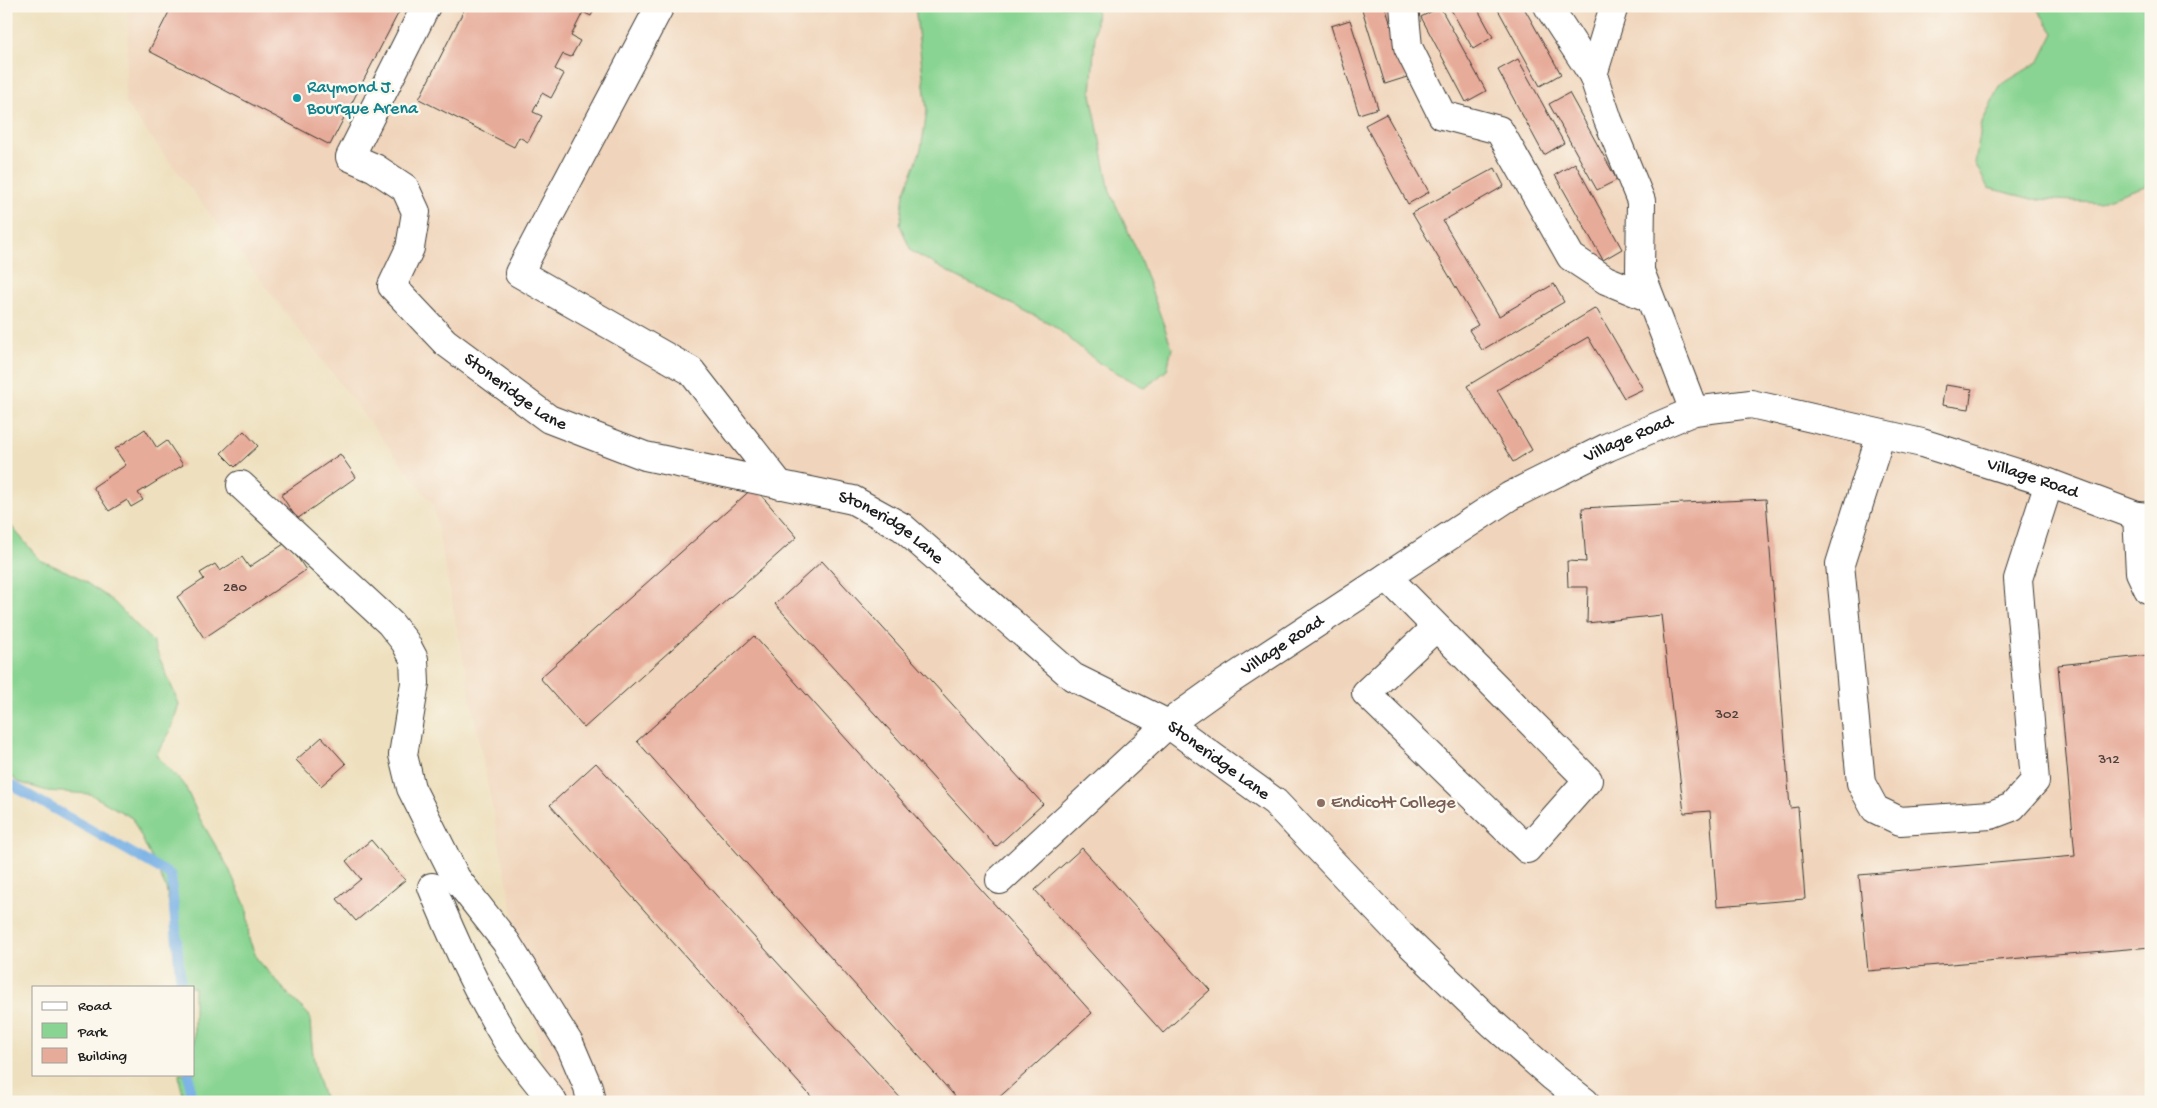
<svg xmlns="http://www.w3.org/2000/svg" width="2157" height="1108" font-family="'Gochi Hand',sans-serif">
	<rect width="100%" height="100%" fill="#fbf7ec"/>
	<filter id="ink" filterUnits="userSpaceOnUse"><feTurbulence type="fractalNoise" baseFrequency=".02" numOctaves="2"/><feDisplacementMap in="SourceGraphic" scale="10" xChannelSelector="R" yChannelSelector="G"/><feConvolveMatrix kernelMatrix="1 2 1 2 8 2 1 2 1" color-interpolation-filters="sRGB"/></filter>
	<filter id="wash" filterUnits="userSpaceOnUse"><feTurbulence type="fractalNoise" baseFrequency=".0096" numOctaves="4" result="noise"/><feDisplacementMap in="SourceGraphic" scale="20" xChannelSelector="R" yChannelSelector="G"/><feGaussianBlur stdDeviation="1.12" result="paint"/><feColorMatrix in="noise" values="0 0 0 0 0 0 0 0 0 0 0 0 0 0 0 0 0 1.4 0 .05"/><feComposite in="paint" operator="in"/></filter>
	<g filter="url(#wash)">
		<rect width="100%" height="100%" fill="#eee0be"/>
		<polygon fill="#f0d5bc" points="129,6 2151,6 2151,1102 550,1102 433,505 125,103"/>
		<g fill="#89d492" stroke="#527857">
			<polygon points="915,6 1097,6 1091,94 1110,192 1138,253 1172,348 1167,370 1145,388 1099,363 1053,325 950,273 911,251 900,225 904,194 921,149 927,111"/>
			<polygon points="2035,6 2151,6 2151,184 2098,202 2032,199 1988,188 1975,163 1982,123 1999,86 2040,61 2054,33"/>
			<path d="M6 507 12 527 40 560 75 575 113 601 153 642 179 704 170 732 156 755 185 786 200 819 228 867 247 909 249 939 257 959 289 995 310 1016C311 1046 314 1074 326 1102H185L180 1083 179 1074H194V987H178L176 983 178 954 166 888 132 818 90 794 47 791 18 782 6 772Z"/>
		</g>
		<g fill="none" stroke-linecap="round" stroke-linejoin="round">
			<g stroke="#74afe5" stroke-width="10">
				<polyline points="6,782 171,875 181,987"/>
				<polyline points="189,1074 191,1102"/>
			</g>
		</g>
		<g id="blocks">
			<g fill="#e7ab9a">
				<polygon points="172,6 402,6 330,145 149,51"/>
				<polygon points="466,6 596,6 591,16 583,12 571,36 580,41 571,57 563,54 555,69 564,74 551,98 542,93 533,112 542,116 528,142 519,137 514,147 419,99"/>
				<polygon points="1361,6 1385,6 1407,77 1385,84"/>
				<polygon points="1449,6 1476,6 1493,37 1473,49"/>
				<polygon points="1496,6 1523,6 1561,74 1540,86"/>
				<polygon points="1440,7 1486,91 1466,102 1421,17"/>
				<polygon points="1350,20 1378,108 1359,114 1331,26"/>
				<polygon points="1518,59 1564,143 1544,155 1498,70"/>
				<polygon points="1569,93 1617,180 1597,190 1549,104"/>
				<polygon points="1386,114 1429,192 1408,204 1365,125"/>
				<polygon points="1575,163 1622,249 1603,260 1555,175"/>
				<polygon points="1495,168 1504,186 1443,221 1499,316 1554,284 1564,302 1482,350 1469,330 1478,325 1412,213"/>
				<polygon points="1596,308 1643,389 1624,398 1588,337 1497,390 1532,450 1513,462 1467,386"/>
				<polygon points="1945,385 1972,389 1969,409 1942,405"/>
				<polygon points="145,429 157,448 167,441 183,465 138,493 143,500 131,507 127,500 109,511 93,487 126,465 115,449"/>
				<polygon points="244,431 258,446 235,467 221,453"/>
				<polygon points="340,454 356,477 297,519 281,495"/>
				<polygon points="754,487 797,537 584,728 540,678"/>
				<polygon points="1766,499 1790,808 1798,807 1805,899 1717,906 1710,811 1684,813 1661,615 1587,623 1588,587 1568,587 1567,561 1586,562 1582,508"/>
				<polygon points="287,542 306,570 204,638 177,597 204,579 200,573 215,564 220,571 242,557 249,567"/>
				<polygon points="822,561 1043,804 996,847 775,604"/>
				<polygon points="754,636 1092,1013 994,1102 960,1102 637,741"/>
				<polygon points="2151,655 2151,947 1868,971 1859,875 2075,856 2058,665"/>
				<polygon points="322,737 346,764 321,786 296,760"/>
				<polygon points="596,763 904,1102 816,1102 550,805"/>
				<polygon points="371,840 405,880 356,921 337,899 361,879 346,861"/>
				<polygon points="1082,848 1210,990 1163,1033 1035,890"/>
			</g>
		</g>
	</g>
	<g filter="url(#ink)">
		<use href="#blocks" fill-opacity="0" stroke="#3c3934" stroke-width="1"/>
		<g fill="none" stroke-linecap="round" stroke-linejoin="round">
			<defs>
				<g id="minor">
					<path id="s1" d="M426 6 350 157 375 168 405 188 416 212 410 248 392 286 445 342 549 419 645 456 853 500 902 527 1073 677 1168 724 1275 802 1404 938 1492 1023 1553 1077 1585 1102"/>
					<polyline points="660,6 519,273 691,371 780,485"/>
					<polyline points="1404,6 1408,47 1442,115 1499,130 1571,257 1606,280 1650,298"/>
					<polyline points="1548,6 1593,75"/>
					<polyline points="1614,6 1593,75 1608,120 1641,201 1640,271 1694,411"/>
					<polyline points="1881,434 1840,564 1861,783 1875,809 1900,821 1991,815 2012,807 2035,781 2018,579 2049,483"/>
					<polyline points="241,485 390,623 405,642 414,659 415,683 403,755 411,788 456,878 506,942 570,1045 588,1087 591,1102"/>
					<polyline points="2137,516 2140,572 2148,589 2151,589"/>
					<polyline points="1387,577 1588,780 1527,849 1366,693 1436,627"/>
					<path id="s2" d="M1000 880 1168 724 1224 684 1510 496 1608 447 1694 411 1751 404 1922 443 2049 483 2137 516 2151 517"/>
					<path d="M432 887C454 941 478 994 509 1044 522 1064 539 1083 553 1102"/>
				</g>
			</defs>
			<use href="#minor" stroke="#3c3934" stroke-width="30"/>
			<use href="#minor" stroke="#fff" stroke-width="28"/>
		</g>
	</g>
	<circle fill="#0f9aa8" stroke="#fbf7ec" stroke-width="2" cx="297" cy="98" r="5"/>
	<circle fill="#8d6e63" stroke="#fbf7ec" stroke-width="2" cx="1321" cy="803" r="5"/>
	<g text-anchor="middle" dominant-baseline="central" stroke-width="5" stroke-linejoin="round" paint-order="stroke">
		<g font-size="15" fill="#4f403c">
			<text x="235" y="588">280</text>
			<text x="1727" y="715">302</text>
			<text x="2109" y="760">312</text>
		</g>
		<g font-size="18" fill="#0d838f" stroke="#fbf7ec" text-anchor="start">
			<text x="307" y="88">Raymond J.<tspan x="307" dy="21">Bourque Arena</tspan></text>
		</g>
		<g font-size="18" fill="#1c1c1c" stroke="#fbf7ec">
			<text stroke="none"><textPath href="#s1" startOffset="501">Stoneridge Lane</textPath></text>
			<text stroke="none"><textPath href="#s2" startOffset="772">Village Road</textPath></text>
			<text stroke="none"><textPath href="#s2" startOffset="1192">Village Road</textPath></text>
			<text stroke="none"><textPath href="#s1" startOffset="906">Stoneridge Lane</textPath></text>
			<text stroke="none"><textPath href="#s2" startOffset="368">Village Road</textPath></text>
			<text stroke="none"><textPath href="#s1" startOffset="1311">Stoneridge Lane</textPath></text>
		</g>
		<g font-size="18" fill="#785e54" stroke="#fbf7ec" text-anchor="start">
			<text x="1331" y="803">Endicott College</text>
		</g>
	</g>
	<rect width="2157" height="1108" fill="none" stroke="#fbf7ec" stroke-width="25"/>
	<rect x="32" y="986" width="162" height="90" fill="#fbf7ec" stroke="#a29f99"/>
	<rect x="42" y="1002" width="25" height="8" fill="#ffffff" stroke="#a29f99"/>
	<text x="78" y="1010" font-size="15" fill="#1c1c1c">Road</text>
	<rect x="42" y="1023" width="25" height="15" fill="#89d492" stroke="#a29f99"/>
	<text x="78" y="1036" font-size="15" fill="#1c1c1c">Park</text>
	<rect x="42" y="1048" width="25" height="15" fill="#e7ab9a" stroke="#a29f99"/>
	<text x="78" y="1060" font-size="15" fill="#1c1c1c">Building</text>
</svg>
